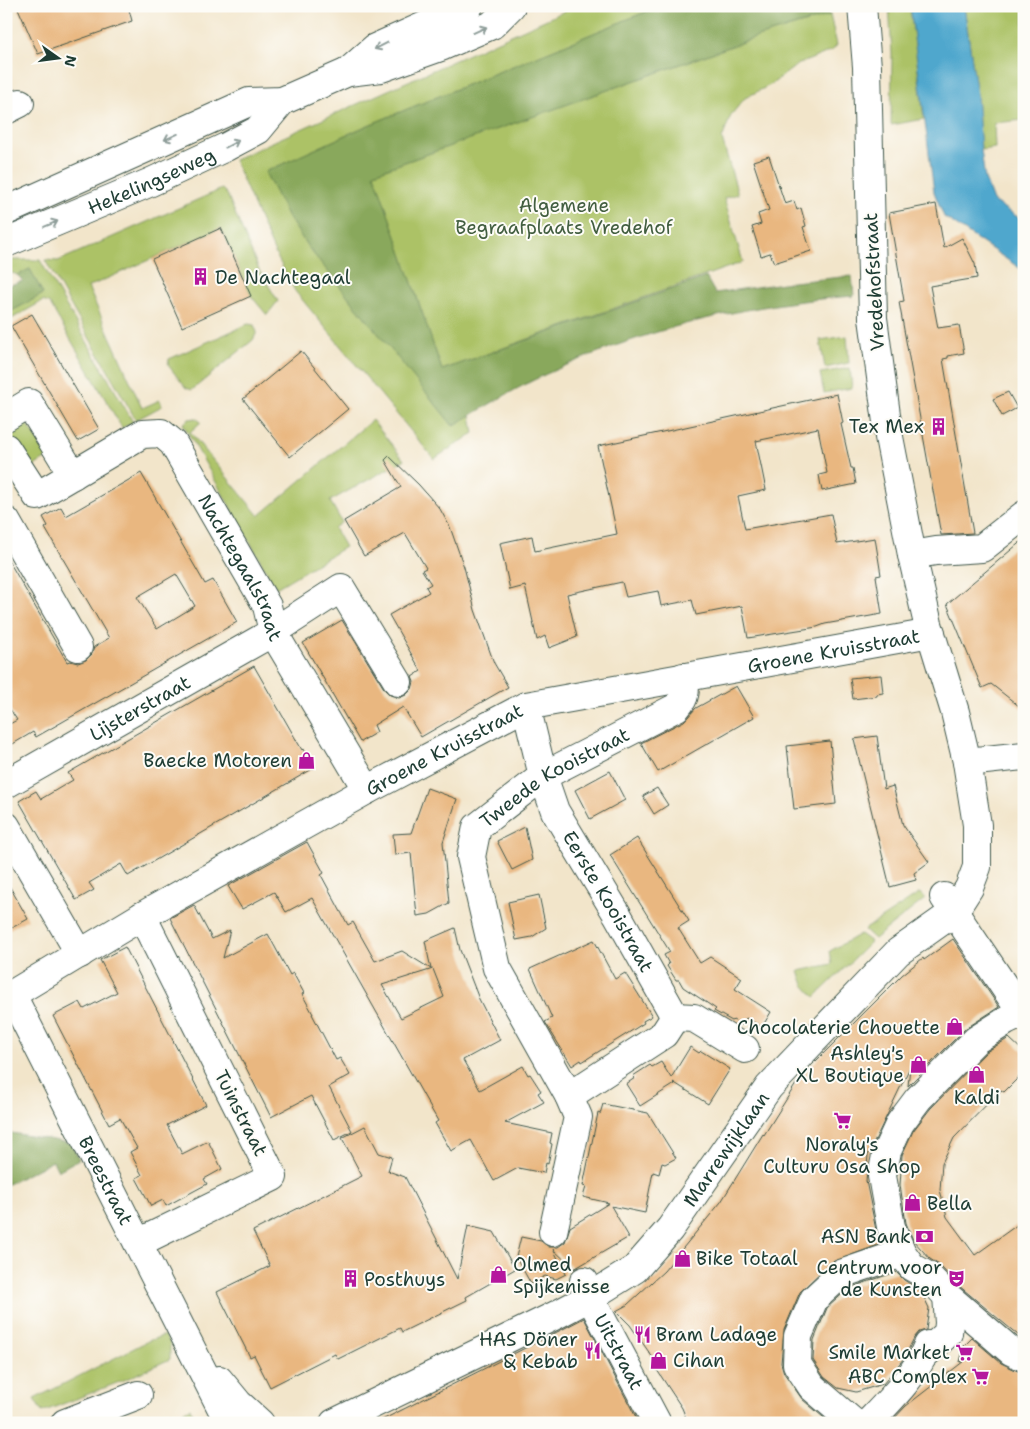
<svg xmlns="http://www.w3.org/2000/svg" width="1030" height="1429" font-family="'Shantell Sans',sans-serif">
	<rect width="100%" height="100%" fill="#fdfcf7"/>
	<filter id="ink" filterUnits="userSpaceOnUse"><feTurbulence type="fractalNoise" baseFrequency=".02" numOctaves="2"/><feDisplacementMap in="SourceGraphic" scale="10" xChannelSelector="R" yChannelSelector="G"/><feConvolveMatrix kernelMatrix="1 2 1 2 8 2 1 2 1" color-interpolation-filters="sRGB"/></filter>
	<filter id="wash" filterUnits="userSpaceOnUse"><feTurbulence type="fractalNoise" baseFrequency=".0096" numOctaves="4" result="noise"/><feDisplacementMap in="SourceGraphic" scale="20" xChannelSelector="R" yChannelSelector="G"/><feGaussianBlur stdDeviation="1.12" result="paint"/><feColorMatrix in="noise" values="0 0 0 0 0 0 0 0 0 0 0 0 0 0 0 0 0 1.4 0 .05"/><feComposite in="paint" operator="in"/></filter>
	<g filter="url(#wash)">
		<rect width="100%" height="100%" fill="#f2e5ca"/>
		<g fill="#acc266" stroke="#66804d">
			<polygon points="576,6 660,6 366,126 265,172 287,215 308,247 453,425 471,415 474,433 434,459 295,291 274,251 234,160 270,143"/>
			<polygon points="889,6 910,6 924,119 891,125 892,54"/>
			<polygon points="964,6 1024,6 1024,120 994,123 995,148 981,150 977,95"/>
			<polygon points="830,15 837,45 833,50 797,65 772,84 745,98 731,115 722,139 738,194 724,198 743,262 442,370 374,173 757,37"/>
			<polygon points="222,189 227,194 259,270 278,301 267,315 251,296 221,228 88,287 142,408 160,400 162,406 136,420 45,260 58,261"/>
			<polygon points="11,260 40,260 133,422 122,428 50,304 43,301 6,322 6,314 43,294 30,269 17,275 13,273 6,276 6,262"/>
			<polygon points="248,324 254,325 257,332 253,340 192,390 186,388 168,365 169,359"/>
			<polygon points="847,336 849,363 825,368 820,340"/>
			<polygon points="850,368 852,388 824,393 820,373"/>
			<polygon points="22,417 50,456 29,469 7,430"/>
			<polygon points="196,418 201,422 190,432 259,516 372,420 404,460 330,501 342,522 334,528 345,547 276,588 183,424 189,419"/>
			<polygon points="920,893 925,899 874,939 864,930"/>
			<polygon points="860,934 871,942 815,997 804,985 799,971 832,964 830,951"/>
			<polygon points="165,1335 170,1343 170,1359 122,1381 42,1412 34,1399 148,1341"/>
			<polygon points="190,1408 198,1423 161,1423"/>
		</g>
		<g fill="#89a85b" stroke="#547248">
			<path d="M660 6H828L830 15 757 37 374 173 442 370 706 277 715 293 783 283 852 276 854 296C753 303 653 327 560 368 522 384 488 405 453 426L308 247 287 215 265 172 366 126Z"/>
			<polygon points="30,269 43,294 6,314 6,286 23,281 17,275"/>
			<polygon points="6,1132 71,1143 79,1159 58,1171 53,1161 6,1185"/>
		</g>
		<polygon fill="#50a7cd" stroke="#387280" points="910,6 964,6 977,95 981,150 985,179 993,201 1024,221 1024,271 944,217 934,192"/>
		<g id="blocks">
			<g fill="#e9b780" fill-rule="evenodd">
				<polygon points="17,6 128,6 132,21 38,54"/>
				<polygon points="769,156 785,204 794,201 797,210 801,208 806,226 803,227 811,251 774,263 770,253 761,256 752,227 761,224 758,214 769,210 753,161"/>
				<polygon points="936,204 944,248 962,238 975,264 977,278 930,286 938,328 959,325 964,353 948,356 948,358 943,359 973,533 941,535 899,302 904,301 889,213"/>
				<polygon points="221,228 251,296 182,327 152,259"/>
				<polygon points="32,314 99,429 78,441 11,326"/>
				<polygon points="301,351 348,409 290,457 243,399"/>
				<polygon points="1008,392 1017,408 1002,416 993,399"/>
				<polygon points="837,394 843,423 841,424 851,468 853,468 856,484 822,491 819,475 827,473 818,428 756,441 766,490 738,496 745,529 831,514 837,544 875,538 881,575 876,576 882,614 825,624 817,627 748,638 742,606 696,615 692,600 661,606 658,591 626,597 622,582 567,594 577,637 549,648 545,636 537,640 525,586 510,590 500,543 532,536 535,551 617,534 598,446"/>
				<polygon points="389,456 419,485 440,509 450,527 464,567 475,610 494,663 508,687 421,737 403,707 374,725 377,732 360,742 303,643 342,620 385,690 390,695 399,698 406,695 412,689 414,682 412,677 421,671 389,615 429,592 426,587 431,584 422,570 426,568 405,533 364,556 344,521 401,487 385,460"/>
				<path d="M141 473 205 584 213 580 237 622 36 737 33 732 6 748V726L17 720 6 703V556L67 662 70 661 78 663 86 660 92 654 94 647 109 638 45 528 48 526 43 517 61 507 66 516ZM176 574 195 606 157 629 137 597Z"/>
				<polygon points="1024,539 1024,710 991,684 982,688 947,604"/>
				<polygon points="254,666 302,750 303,749 314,768 128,876 121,864 89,883 94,890 76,900 19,801 36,791 41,799 73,780 68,773"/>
				<polygon points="881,675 883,693 877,694 877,696 853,699 850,678"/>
				<polygon points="736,686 754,717 658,772 641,743 684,721 696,708"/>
				<polygon points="877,736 884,789 893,786 903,825 929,862 914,873 916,880 890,887 854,739"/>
				<polygon points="830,741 836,804 794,809 787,746"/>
				<polygon points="610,771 625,800 590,819 575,790"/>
				<polygon points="427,788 457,799 443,842 449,903 429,914 417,916 411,853 395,855 393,834 411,833"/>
				<polygon points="657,788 668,805 654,814 643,796"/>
				<polygon points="525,827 532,860 512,870 497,841"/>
				<polygon points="637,838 689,921 678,928 700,963 710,957 742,978 735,989 771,1012 762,1027 746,1018 742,1025 733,1020 732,1021 714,1011 716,1009 683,987 679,980 676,980 667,966 669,964 664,955 670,952 610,855"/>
				<path d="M307 842 324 873 321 875 348 925 353 922 375 961 402 951 431 969 425 941 455 928 460 950 479 999 500 1040 463 1060 480 1090 523 1066 528 1075 530 1074 541 1091 538 1093 544 1102 505 1123 552 1133 550 1143 552 1144 548 1164 546 1163 544 1173 518 1168 494 1181 471 1140 451 1151 435 1123 438 1121 312 898 286 912 274 892 242 909 228 886ZM433 969 444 997 401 1018 382 985Z"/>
				<polygon points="6,880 28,919 6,931"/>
				<polygon points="539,895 546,928 532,937 516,940 508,902"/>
				<polygon points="194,905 212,939 230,930 223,958 268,934 290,975 293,973 304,993 302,994 313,1014 312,1014 336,1060 340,1058 350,1075 329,1087 352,1131 334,1140 311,1096 271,1117 170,918"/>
				<polygon points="953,939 999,1007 965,1029 908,1086 910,1067 868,1155 866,1181 876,1230 881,1244 830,1263 800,1292 784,1330 781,1363 784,1373 802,1399 830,1423 688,1423 682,1408 657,1370 660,1368 630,1325 616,1311 627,1305 664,1271 721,1202 763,1134 764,1135 796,1084 810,1067 902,975 923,958 924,960"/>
				<polygon points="594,940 615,979 625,973 652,1016 643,1021 644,1023 625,1035 582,1062 581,1060 572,1066 545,1022 552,1018 530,969"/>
				<polygon points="125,947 206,1105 167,1125 182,1154 208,1141 222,1169 204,1179 207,1184 166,1206 163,1200 151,1206 136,1178 142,1175 130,1152 137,1148 120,1118 109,1124 53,1016 80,1002 84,1009 117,992 100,960"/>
				<polygon points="1009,1038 1024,1052 1024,1072 1004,1092 1001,1090 954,1138 942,1163 940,1190 947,1217 975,1255 1024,1220 1024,1340 958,1285 939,1265 930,1259 913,1240 906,1223 900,1185 902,1155 913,1131 930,1109 986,1052"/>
				<polygon points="690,1047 699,1053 701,1051 730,1069 708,1104 673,1082 675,1084 640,1106 626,1084 635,1078 633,1076 650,1065 652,1067 661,1062 671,1078"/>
				<polygon points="603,1104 648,1113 676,1158 665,1164 662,1163 659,1174 653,1172 645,1213 611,1206 629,1237 574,1269 553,1249 566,1274 556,1279 545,1276 531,1284 516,1257 521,1237 541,1241 549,1247 558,1247 565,1242 570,1227 609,1203 583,1197 586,1187 583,1186 598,1113 600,1114"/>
				<polygon points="365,1126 379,1153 392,1157 388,1171 405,1177 457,1279 468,1226 494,1232 515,1269 466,1297 467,1300 402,1332 400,1328 338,1359 335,1354 270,1387 254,1355 250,1357 217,1292 270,1266 253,1231 362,1176 342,1138"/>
				<polygon points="896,1272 904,1280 921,1291 929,1308 926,1330 919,1332 914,1338 904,1358 883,1384 856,1392 838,1388 824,1377 813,1360 814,1340 827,1308 849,1288"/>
				<polygon points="584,1318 639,1423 376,1423 563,1329"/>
				<polygon points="972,1338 1001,1363 1024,1374 1024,1423 890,1423 906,1406 964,1361 960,1362 964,1346"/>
			</g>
		</g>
	</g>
	<g filter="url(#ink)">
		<use href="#blocks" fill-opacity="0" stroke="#3f564a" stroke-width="1"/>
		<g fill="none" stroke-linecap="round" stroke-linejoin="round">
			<defs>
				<g id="minor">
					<polyline points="348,72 375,48 469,6"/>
					<polyline points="6,110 20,103"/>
					<polyline points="6,211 249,102 282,101 348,72 381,68 443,46 492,25 511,6"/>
					<path id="s1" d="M6 243 151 182 226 147 258 130 282 101"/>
					<polyline points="6,417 29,403 73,475"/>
					<path id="s2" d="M6 448 37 496 142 434 161 433 173 443 267 606 273 632 367 790"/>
					<polyline points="6,521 78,647"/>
					<polyline points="912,555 936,551 982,548 1024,515"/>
					<path id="s3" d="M526 706 543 776 555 811 617 914 675 1017 694 1018 745 1049"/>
					<polyline points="967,762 1024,756"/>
					<path id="s4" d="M6 784 273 632 341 588 398 682"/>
					<polyline points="6,826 80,954"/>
					<polyline points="944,897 1024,1016"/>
					<path id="s5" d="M12 995 229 1423"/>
					<path id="s6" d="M6 998 142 916 367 790 526 706 931 633"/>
					<polyline points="1021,1014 1006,1021 976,1040 918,1099 900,1123 887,1151 882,1176 891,1227 902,1253 912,1267 928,1276 947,1296 1011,1351 1024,1357"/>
					<path id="s7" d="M569 1096 497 968 471 857 477 827 543 776 677 707C686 697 686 690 683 677"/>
					<polyline points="553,1232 578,1117 569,1096 664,1034 675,1017"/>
					<polyline points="138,1243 273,1177 142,916"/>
					<path id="s8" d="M584 1281 590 1297 657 1423"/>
					<polyline points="924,1355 948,1333 949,1323 947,1296"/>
					<polyline points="219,1380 238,1403 260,1423"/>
					<polyline points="65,1423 138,1395"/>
					<path id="s9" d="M334 1423 556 1315 590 1297 635 1269 670 1229 769 1087 898 952 953 913 969 888 977 867V825L967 762 955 712 928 624 912 555 889 437 873 318 867 67 862 6"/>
					<polyline points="854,1423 812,1387 797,1364 798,1336 814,1299 841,1274 902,1253"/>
					<path d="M868 1423C890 1400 916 1375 928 1345"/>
				</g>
			</defs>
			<use href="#minor" stroke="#3f564a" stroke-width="30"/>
			<use href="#minor" stroke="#fff" stroke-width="28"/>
		</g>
		<defs><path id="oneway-shaft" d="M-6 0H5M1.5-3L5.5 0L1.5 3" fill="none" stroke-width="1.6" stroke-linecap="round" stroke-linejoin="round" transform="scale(1.25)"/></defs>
		<g stroke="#8f9e9a">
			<use href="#oneway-shaft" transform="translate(480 30) rotate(-24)"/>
			<use href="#oneway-shaft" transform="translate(381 46) rotate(153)"/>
			<use href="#oneway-shaft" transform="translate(171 137) rotate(156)"/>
			<use href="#oneway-shaft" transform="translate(232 144) rotate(-28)"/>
			<use href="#oneway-shaft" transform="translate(51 224) rotate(-23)"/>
		</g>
	</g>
	<defs>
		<symbol id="building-bare" viewBox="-9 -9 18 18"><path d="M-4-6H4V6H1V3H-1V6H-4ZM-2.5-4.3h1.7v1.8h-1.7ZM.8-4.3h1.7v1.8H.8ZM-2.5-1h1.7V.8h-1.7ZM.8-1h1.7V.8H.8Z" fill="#b5179e" stroke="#fdfcf7" stroke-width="2.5" paint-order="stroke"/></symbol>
		<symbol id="shop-bare" viewBox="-9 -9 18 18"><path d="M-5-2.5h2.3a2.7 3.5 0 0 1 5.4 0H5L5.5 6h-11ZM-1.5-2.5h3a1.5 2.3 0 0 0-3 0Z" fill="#b5179e" stroke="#fdfcf7" stroke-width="2.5" paint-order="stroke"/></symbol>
		<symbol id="supermarket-bare" viewBox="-9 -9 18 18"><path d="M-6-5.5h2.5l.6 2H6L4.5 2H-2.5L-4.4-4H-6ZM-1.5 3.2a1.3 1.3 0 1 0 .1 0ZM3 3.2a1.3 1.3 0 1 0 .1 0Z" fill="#b5179e" stroke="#fdfcf7" stroke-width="2.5" paint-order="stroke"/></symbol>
		<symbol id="bank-bare" viewBox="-9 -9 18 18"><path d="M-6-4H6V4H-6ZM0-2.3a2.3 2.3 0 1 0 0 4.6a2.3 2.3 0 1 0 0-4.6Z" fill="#b5179e" stroke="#fdfcf7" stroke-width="2.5" paint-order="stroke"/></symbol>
		<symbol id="theatre-bare" viewBox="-9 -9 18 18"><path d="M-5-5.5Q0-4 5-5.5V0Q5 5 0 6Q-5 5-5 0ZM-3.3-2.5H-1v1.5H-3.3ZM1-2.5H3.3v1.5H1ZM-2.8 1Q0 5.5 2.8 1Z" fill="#b5179e" stroke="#fdfcf7" stroke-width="2.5" paint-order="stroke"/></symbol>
		<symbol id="restaurant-bare" viewBox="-9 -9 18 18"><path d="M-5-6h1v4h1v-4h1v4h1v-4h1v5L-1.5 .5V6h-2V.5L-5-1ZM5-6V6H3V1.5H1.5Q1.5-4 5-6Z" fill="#b5179e" stroke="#fdfcf7" stroke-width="2.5" paint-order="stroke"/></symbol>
	</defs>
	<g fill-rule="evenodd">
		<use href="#building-bare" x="188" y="264" width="25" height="25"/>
		<use href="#building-bare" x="926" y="414" width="25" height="25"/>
		<use href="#shop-bare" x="294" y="748" width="25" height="25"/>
		<use href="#shop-bare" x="942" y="1014" width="25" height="25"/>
		<use href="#shop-bare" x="906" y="1052" width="25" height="25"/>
		<use href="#shop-bare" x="964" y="1062" width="25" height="25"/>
		<use href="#supermarket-bare" x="830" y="1108" width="25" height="25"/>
		<use href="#shop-bare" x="900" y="1190" width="25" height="25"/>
		<use href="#bank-bare" x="912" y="1224" width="25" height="25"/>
		<use href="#shop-bare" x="670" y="1246" width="25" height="25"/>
		<use href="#shop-bare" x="486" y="1262" width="25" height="25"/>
		<use href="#theatre-bare" x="944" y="1266" width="25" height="25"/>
		<use href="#building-bare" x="338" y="1266" width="25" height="25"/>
		<use href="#restaurant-bare" x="630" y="1322" width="25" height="25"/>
		<use href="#restaurant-bare" x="580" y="1338" width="25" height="25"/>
		<use href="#supermarket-bare" x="952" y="1340" width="25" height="25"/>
		<use href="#shop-bare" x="646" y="1348" width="25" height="25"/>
		<use href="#supermarket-bare" x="968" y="1364" width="25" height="25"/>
	</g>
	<g text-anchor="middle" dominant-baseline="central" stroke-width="4" stroke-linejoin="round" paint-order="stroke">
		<g font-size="19" fill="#1f3d34" stroke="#fdfcf7">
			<text stroke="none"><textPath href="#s1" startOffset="158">Hekelingseweg</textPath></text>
			<text transform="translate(874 282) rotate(-93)">Vredehofstraat</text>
			<text stroke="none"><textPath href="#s2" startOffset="356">Nachtegaalstraat</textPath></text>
			<text stroke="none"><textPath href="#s6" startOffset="909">Groene Kruisstraat</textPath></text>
			<text stroke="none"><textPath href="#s4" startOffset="154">Lijsterstraat</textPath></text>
			<text stroke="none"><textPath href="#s6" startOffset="504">Groene Kruisstraat</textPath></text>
			<text stroke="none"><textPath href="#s7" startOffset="384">Tweede Kooistraat</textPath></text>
			<text stroke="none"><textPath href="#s3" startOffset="214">Eerste Kooistraat</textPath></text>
			<text transform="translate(241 1113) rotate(63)">Tuinstraat</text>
			<text stroke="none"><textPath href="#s9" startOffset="489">Marrewijklaan</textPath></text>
			<text stroke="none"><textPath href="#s5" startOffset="208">Breestraat</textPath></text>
			<text stroke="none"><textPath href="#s8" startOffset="79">Uitstraat</textPath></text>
		</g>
		<g font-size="19" fill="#425e40" stroke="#fdfcf7">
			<text x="564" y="205">Algemene<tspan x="564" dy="22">Begraafplaats Vredehof</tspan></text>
		</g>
		<g font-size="19" fill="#1f3d34" stroke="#fdfcf7" text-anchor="end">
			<text x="215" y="277" text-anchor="start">De Nachtegaal</text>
			<text x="924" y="426">Tex Mex</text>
			<text x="292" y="760">Baecke Motoren</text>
			<text x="940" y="1027">Chocolaterie Chouette</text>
			<text x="904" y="1053">Ashley's<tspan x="904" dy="22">XL Boutique</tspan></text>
			<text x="977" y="1097" text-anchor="middle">Kaldi</text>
			<text x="842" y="1144" text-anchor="middle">Noraly's<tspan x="842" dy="22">Culturu Osa Shop</tspan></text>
			<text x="927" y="1203" text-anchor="start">Bella</text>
			<text x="911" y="1236">ASN Bank</text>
			<text x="696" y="1258" text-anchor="start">Bike Totaal</text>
			<text x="513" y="1264" text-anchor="start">Olmed<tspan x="513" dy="22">Spijkenisse</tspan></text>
			<text x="942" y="1267">Centrum voor<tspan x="942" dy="22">de Kunsten</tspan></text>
			<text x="364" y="1279" text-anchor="start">Posthuys</text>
			<text x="656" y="1334" text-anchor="start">Bram Ladage</text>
			<text x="578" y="1339">HAS Döner<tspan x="578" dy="22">&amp; Kebab</tspan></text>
			<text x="950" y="1352">Smile Market</text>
			<text x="673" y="1360" text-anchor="start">Cihan</text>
			<text x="967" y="1376">ABC Complex</text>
		</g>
	</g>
	<rect width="1030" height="1429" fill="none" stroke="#fdfcf7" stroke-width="25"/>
	<g transform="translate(58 58) rotate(104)" stroke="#fdfcf7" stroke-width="4" paint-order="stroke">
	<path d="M0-4L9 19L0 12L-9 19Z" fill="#1f3d34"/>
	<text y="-8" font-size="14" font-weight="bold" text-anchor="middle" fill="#1f3d34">N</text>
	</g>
</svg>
